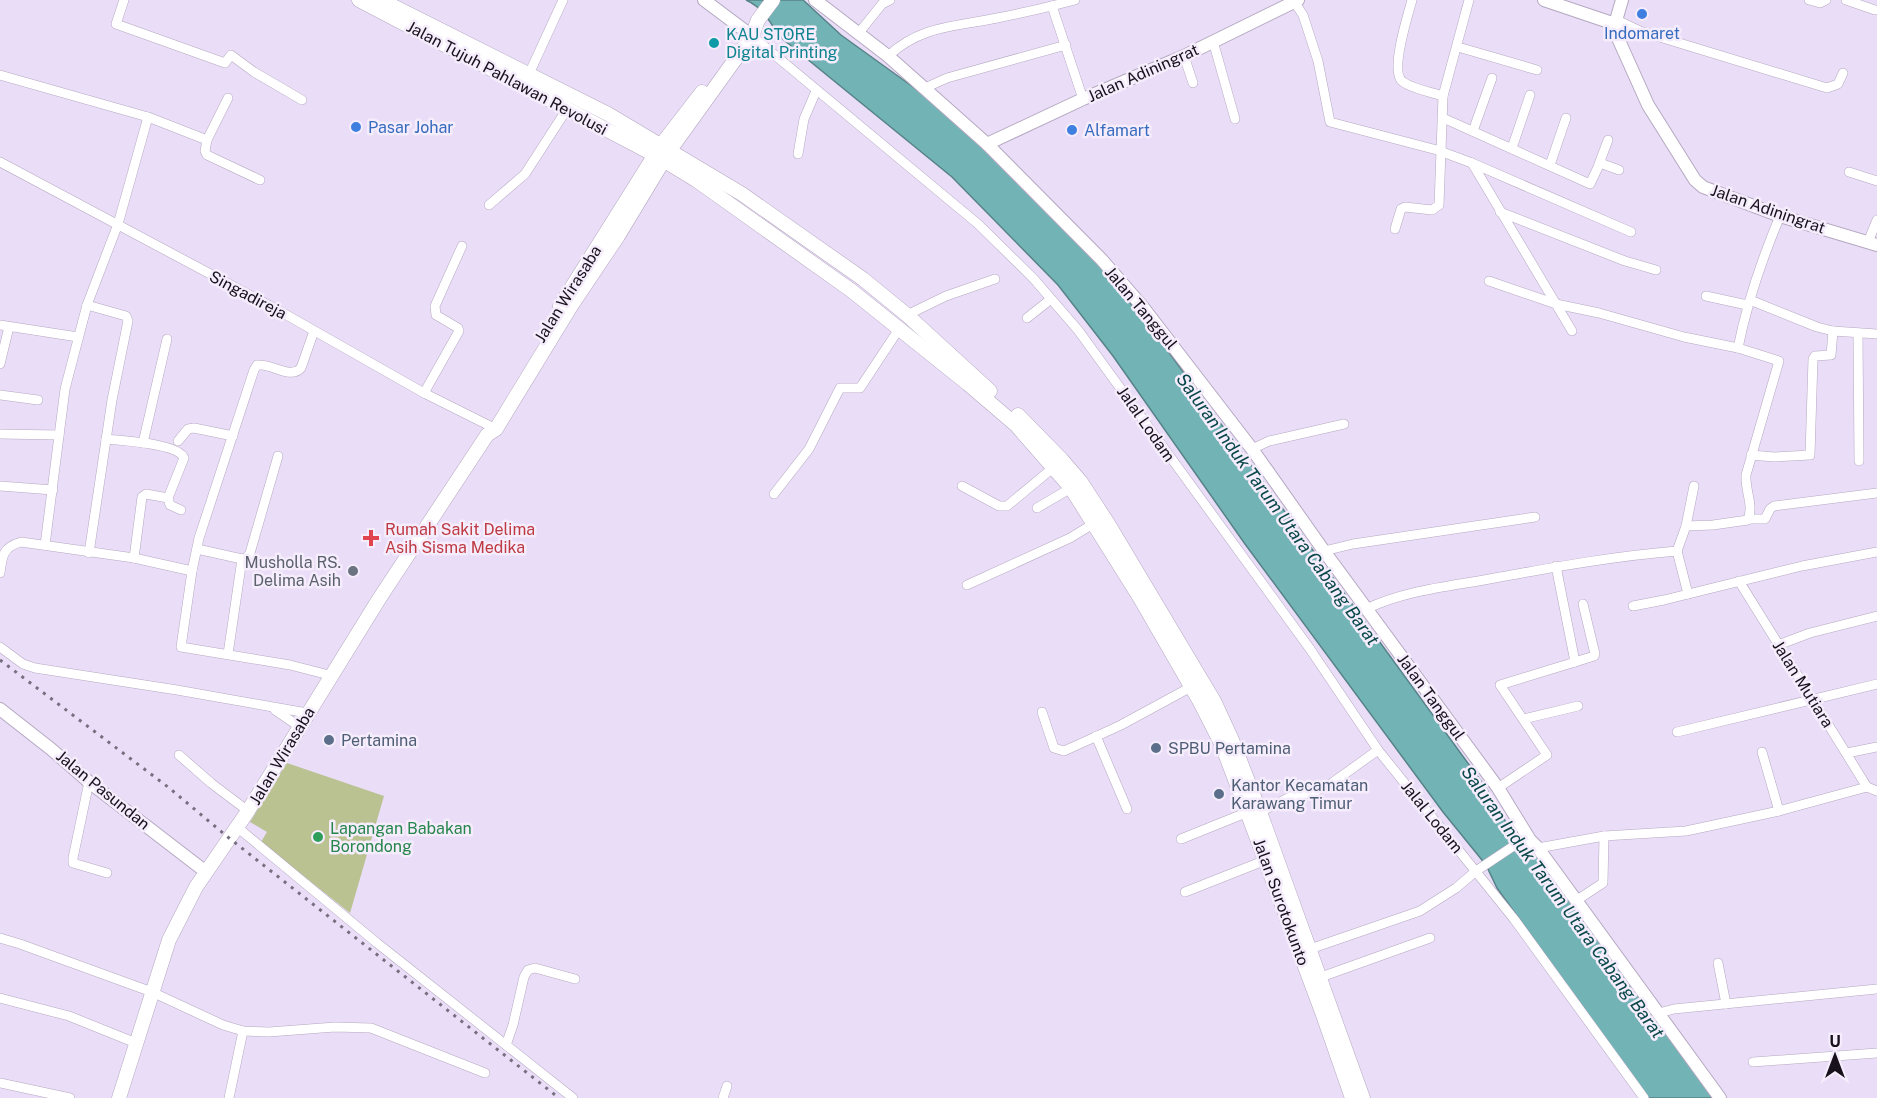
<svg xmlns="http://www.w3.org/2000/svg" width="1877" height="1098" font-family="'Public Sans',sans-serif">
	<rect width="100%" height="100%" fill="#eaddf7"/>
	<polygon fill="#bac291" points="287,763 384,796 350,913 261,842 267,832 250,822"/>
	<path fill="#72b4b6" stroke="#568387" stroke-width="1.5" d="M746 0H803L841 35 920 92 985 148 1100 265 1165 347 1486 788 1518 843 1537 855 1713 1098H1648L1497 888 1486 865 1443 812 1245 544 1113 356 1058 285 952 177 779 36C770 21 762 7 746 0Z"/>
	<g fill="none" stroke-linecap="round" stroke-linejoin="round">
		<defs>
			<g id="street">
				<polyline points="124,0 116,24 225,63 231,55 254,72 302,100"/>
				<polyline points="1293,0 1303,15 1318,61 1330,122 1437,150 1472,163 1572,331"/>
				<path d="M1412 0C1408 15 1389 73 1403 82 1413 89 1431 92 1443 96"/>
				<polyline points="1809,0 1820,3 1826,0"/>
				<polyline points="1846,0 1875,10"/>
				<polyline points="1052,6 1083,99"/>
				<polyline points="1617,20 1640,31 1827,88 1838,84 1843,73"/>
				<polyline points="858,34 882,4 890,0"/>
				<polyline points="752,36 978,224 1033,278 1078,330 1310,649 1378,750 1514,919 1644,1098"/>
				<polyline points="1213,41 1235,119"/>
				<polyline points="1458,47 1537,70"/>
				<path d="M888 56C922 25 955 27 997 18 1023 13 1049 7 1075 0"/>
				<polyline points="1184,56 1193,83"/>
				<polyline points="529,74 563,0"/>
				<polyline points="0,75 148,117 207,140"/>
				<polyline points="925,88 947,78 1066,45"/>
				<polyline points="228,98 207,140 205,151 207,155 260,180"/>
				<polyline points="1443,118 1590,184 1600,163 1619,170"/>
				<polyline points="1473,131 1492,78"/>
				<polyline points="1512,148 1530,95"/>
				<polyline points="798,154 804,119 816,91"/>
				<polyline points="0,162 276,309 424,393 496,429"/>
				<polyline points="1472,163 1631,232"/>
				<polyline points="1599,164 1608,140"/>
				<polyline points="1550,165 1566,118"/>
				<polyline points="1849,172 1877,181"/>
				<polyline points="489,205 525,174 567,109"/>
				<polyline points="1500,212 1625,261 1656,270"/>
				<polyline points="1395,229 1401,209 1405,207 1432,210 1439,205 1443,96 1469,0"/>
				<polyline points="1868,242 1877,220"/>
				<polyline points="1489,281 1556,304 1599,313 1684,337 1738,348"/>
				<polyline points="1706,296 1747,305"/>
				<polyline points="1750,300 1817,327 1833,331 1877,334"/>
				<polyline points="907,315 946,296 995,279"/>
				<polyline points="1027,318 1051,299"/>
				<polyline points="0,325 78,337"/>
				<path d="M314 331 301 368C290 380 272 363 257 365L254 370 199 538 192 571 181 647 290 665 333 676"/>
				<polyline points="1858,333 1859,461"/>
				<polyline points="0,364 9,327"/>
				<polyline points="424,393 459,331 458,328 436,315 435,306 462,246"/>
				<polyline points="0,395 38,400"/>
				<polyline points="0,434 59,435"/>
				<path d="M106 439C122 441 178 443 184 458L168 498 170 505 181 510"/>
				<polyline points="178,441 188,429 194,428 233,436"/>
				<polyline points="143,443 167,339"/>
				<polyline points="1252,449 1269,441 1344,424"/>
				<polyline points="1751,455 1774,457 1810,455 1813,359 1815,356 1831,355 1833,331"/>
				<polyline points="0,486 53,490"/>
				<polyline points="962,486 999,506 1007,506 1054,467"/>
				<polyline points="774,494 809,449 840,388 860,388 899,329"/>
				<polyline points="1037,508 1071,488"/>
				<polyline points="1749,519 1765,519 1770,509 1774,506 1877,493"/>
				<polyline points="1686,526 1694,486"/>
				<polyline points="45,545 65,389 87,305"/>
				<polyline points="197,549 242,559 246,558 250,553 278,456"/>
				<polyline points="1324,551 1353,544 1535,517"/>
				<polyline points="1677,551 1688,594"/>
				<polyline points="89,553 112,400 128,321 126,316 87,305 118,224 148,117"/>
				<polyline points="134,558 142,497 146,494 168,498"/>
				<path d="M0 573C2 556 3 547 21 542L134 558 192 571"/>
				<polyline points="1739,581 1867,787"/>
				<polyline points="967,585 1070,538 1093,524"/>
				<polyline points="1633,606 1664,600 1802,566 1877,552"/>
				<path d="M1366 609C1408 589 1455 586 1500 577 1561 566 1616 556 1677 551L1686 526 1713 525 1748 520C1754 504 1745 492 1746 475L1779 361 1738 348C1747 302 1762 259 1780 216"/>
				<polyline points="1778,645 1810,633 1877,616"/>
				<polyline points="0,647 23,664 35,668 177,690 307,713"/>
				<polyline points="228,654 242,559"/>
				<polyline points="1575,662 1594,656 1595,654 1583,604"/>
				<polyline points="275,710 300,727"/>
				<polyline points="1042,712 1054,748 1064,751 1095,737 1121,725 1191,687"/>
				<polyline points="1523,719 1578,706"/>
				<polyline points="1677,732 1877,684"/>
				<polyline points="1096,736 1127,809"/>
				<polyline points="1762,752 1779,811"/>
				<polyline points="1847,753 1877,747"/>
				<polyline points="179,755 211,783 248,811"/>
				<polyline points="89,782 73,858 73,863 107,873"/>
				<polyline points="1498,788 1547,755 1500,685 1575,662 1556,566"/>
				<polyline points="1260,812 1290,797 1314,792 1332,783 1378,750"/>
				<polyline points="237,827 377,943 573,1098"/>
				<polyline points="1181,839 1248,812"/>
				<polyline points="1538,848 1604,836 1686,831 1779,811 1867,787 1877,791"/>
				<polyline points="1185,892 1266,860"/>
				<polyline points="1577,900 1603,883 1604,836"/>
				<polyline points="0,938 20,944 152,992 223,1025 243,1031 269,1032 335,1027 371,1028 485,1073"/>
				<polyline points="1310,949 1420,911 1456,888 1476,871 1518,843 1530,840"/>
				<polyline points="1718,963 1726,1004"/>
				<polyline points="1321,977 1430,938"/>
				<polyline points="0,998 69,1016 136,1043"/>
				<polyline points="1659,1013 1674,1009 1877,989"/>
				<polyline points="506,1045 513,1025 524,977 528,970 535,968 575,979"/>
				<polyline points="1753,1062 1877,1053"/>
				<polyline points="0,1083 70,1098"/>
				<polyline points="229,1098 243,1031"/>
				<polyline points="723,1098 727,1086"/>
			</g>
			<g id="secondary">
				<polyline points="704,0 752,36"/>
				<polyline points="815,0 888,56 987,144 1102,260 1142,306 1252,449 1324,551 1498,788 1530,840 1538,848 1720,1098"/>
				<polyline points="1544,0 1615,24"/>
				<polyline points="1622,0 1615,24 1617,36 1648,105 1695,180 1703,187 1780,216 1877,245"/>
				<polyline points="987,144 1083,99 1184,56 1298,0"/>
				<polyline points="0,709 51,749 89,782 206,872"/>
			</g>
			<g id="primary">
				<polyline points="359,0 655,155 696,180 852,291 968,384 1016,425 1071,488 1140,598 1200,702 1222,745 1322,1012 1352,1098"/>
				<polyline points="381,0 608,114 742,194 863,279 907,315 990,391"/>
				<polyline points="560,306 661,145 702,92"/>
				<polyline points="1018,415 1062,460 1081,482 1109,525 1214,701 1232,740 1260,812 1363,1098"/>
				<polyline points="119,1098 169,940 196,887 248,811 379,599 487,435 496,429 571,306 618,236 670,150 752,36 758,20 773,0"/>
			</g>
		</defs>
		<use href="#street" stroke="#b5a8c1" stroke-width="10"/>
		<use href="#secondary" stroke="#b5a8c1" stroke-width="14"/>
		<use href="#primary" stroke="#b5a8c1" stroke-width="15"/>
		<use href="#street" stroke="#fff" stroke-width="9"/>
		<use href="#secondary" stroke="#fff" stroke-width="12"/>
		<use href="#primary" stroke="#fff" stroke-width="14"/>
		<polyline stroke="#776e7f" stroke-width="3" stroke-dasharray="3 6" stroke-linecap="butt" points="0,660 168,787 229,838 559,1098"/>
	</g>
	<g fill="#3f7fe0" stroke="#f5ecfc" stroke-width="2">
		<circle cx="1642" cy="14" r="6"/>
		<circle cx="356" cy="127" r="6"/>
		<circle cx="1072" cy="130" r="6"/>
	</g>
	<circle fill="#0f9aa8" stroke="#f5ecfc" stroke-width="2" cx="714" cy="43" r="6"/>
	<path fill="#e0444e" stroke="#f5ecfc" stroke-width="2" d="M368 529h6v6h6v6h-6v6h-6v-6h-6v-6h6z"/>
	<circle fill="#6b7280" stroke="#f5ecfc" stroke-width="2" cx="353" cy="571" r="6"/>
	<g fill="#5c6f8a" stroke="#f5ecfc" stroke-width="2">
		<circle cx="329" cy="740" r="6"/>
		<circle cx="1156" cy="748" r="6"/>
		<circle cx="1219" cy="794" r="6"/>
	</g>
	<circle fill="#2e9e5b" stroke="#f5ecfc" stroke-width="2" cx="318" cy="837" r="6"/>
	<g text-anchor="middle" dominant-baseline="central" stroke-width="5" stroke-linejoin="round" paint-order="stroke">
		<g font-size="16" fill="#366cbe" stroke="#f5ecfc" text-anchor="start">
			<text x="1642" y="33" text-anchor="middle">Indomaret</text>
			<text x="368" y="127">Pasar Johar</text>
			<text x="1084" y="130">Alfamart</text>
		</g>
		<g font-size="16" fill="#0d838f" stroke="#f5ecfc" text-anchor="start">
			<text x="726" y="34">KAU STORE<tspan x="726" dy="18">Digital Printing</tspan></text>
		</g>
		<g font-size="16" fill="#16111a" stroke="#f5ecfc">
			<text transform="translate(1143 73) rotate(-24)">Jalan Adiningrat</text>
			<text transform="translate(507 78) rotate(28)">Jalan Tujuh Pahlawan Revolusi</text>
			<text transform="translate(1768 209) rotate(19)">Jalan Adiningrat</text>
			<text transform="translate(568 294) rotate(-58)">Jalan Wirasaba</text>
			<text transform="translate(248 295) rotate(28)">Singadireja</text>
			<text transform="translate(1141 308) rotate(50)">Jalan Tanggul</text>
			<text transform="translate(1146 424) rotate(55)">Jalal Lodam</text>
			<text transform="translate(1803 684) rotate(58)">Jalan Mutiara</text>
			<text transform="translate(1431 697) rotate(54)">Jalan Tanggul</text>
			<text transform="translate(282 756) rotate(-59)">Jalan Wirasaba</text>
			<text transform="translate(103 790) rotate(39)">Jalan Pasundan</text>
			<text transform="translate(1432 817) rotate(51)">Jalal Lodam</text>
			<text transform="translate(1281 902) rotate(70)">Jalan Surotokunto</text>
		</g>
		<g font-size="16" fill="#be3a42" stroke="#f5ecfc" text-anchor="start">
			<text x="385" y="529">Rumah Sakit Delima<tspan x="385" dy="18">Asih Sisma Medika</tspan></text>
		</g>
		<g font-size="16" fill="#5b616d" stroke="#f5ecfc" text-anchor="end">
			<text x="341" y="562">Musholla RS.<tspan x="341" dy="18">Delima Asih</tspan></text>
		</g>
		<g font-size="16" fill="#4e5e75" stroke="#f5ecfc" text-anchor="start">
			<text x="341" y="740">Pertamina</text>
			<text x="1168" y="748">SPBU Pertamina</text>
			<text x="1231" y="785">Kantor Kecamatan<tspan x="1231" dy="18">Karawang Timur</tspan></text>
		</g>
		<g font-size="16" fill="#27864d" stroke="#f5ecfc" text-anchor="start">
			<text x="330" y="828">Lapangan Babakan<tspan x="330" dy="18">Borondong</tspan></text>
		</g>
		<g font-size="18" font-style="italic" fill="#084849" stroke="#f5ecfc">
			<text transform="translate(1278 509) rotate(54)">Saluran Induk Tarum Utara Cabang Barat</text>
			<text transform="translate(1563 902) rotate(54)">Saluran Induk Tarum Utara Cabang Barat</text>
		</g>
	</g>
	<g transform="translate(1835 1056)" stroke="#f5ecfc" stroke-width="4.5" paint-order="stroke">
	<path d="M0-4.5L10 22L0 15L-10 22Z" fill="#16111a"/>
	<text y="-9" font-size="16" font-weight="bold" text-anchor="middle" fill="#16111a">U</text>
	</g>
</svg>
